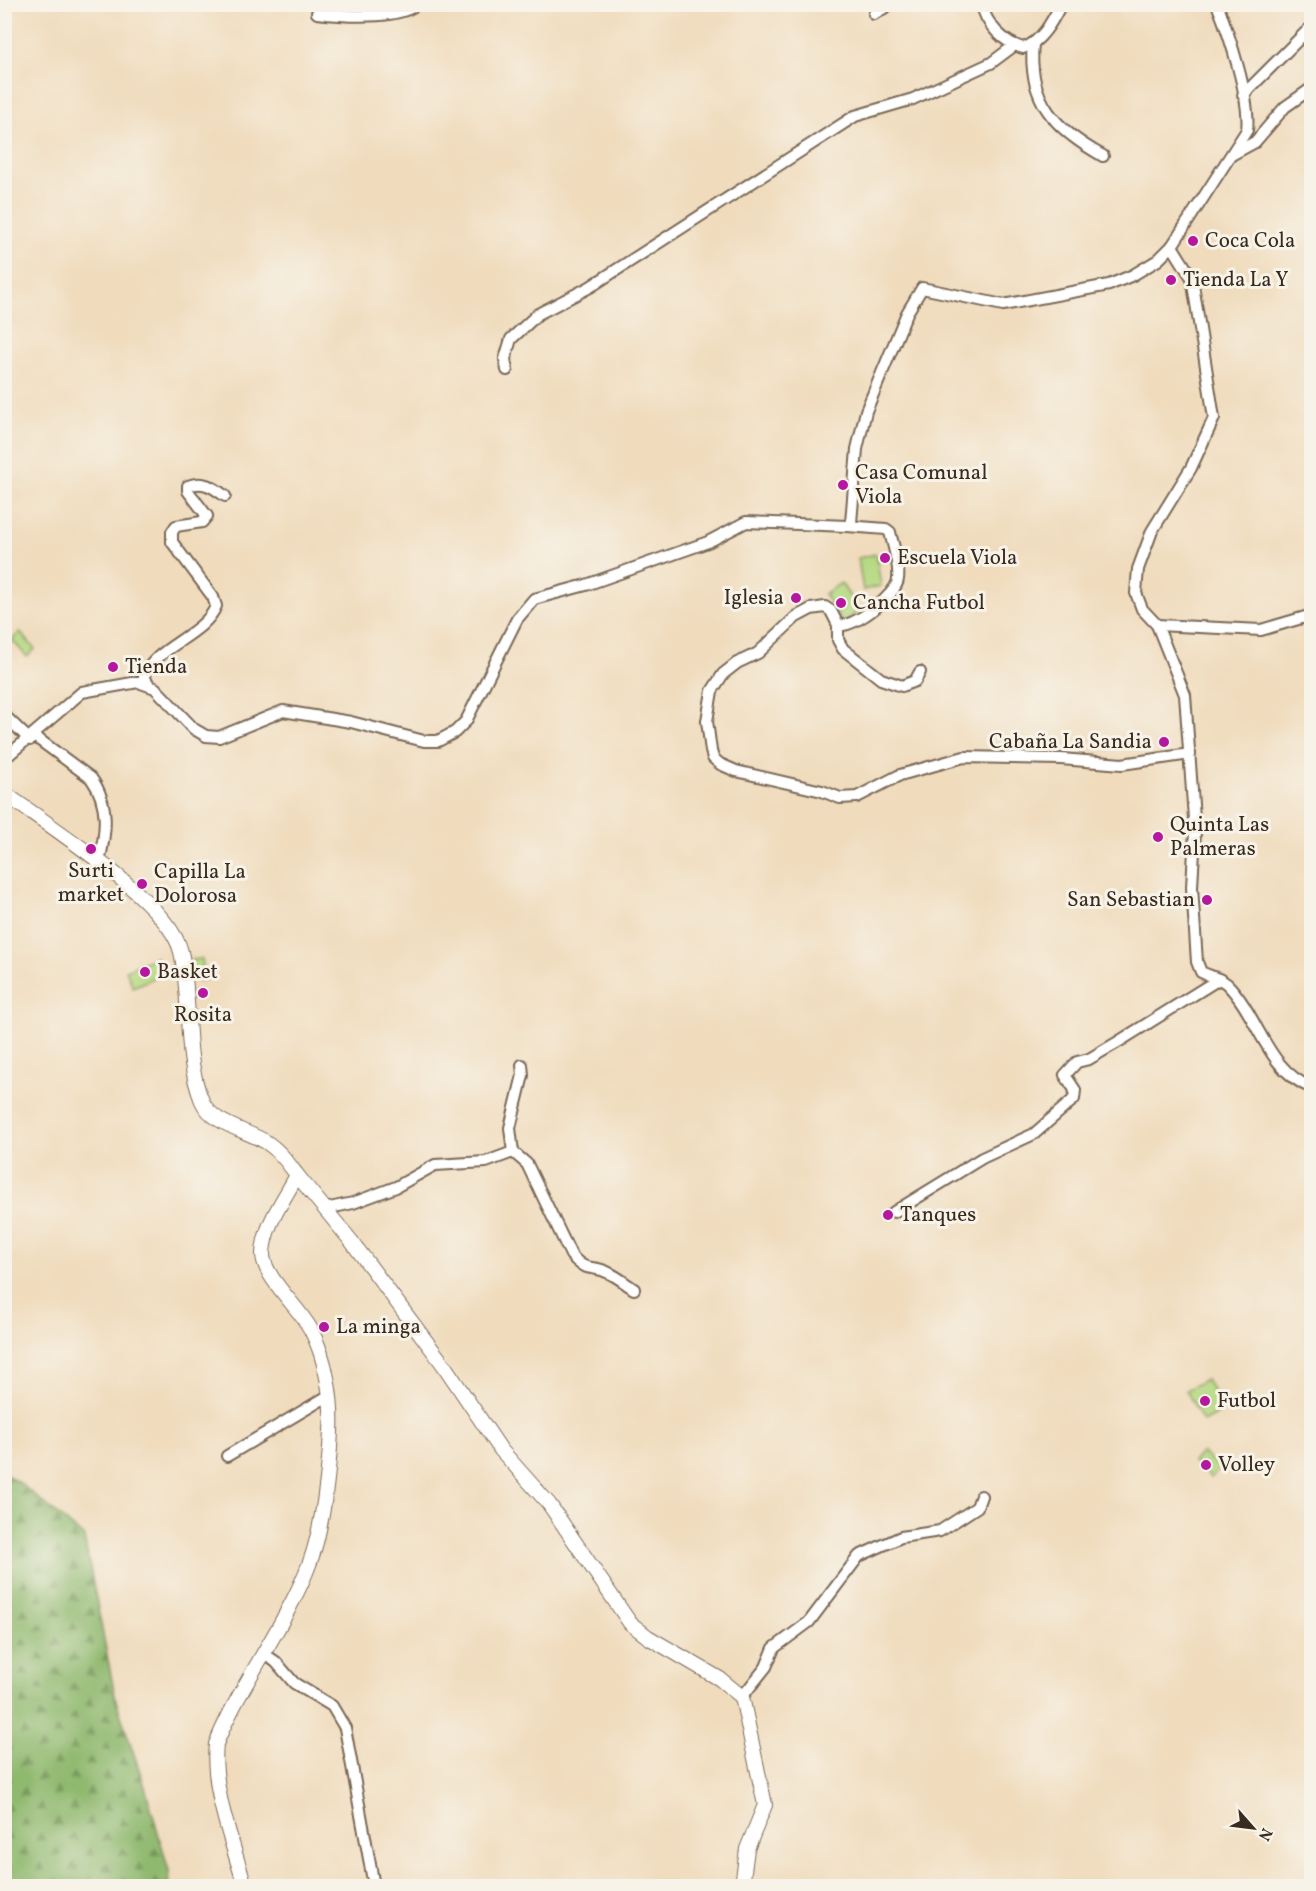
<svg xmlns="http://www.w3.org/2000/svg" width="1316" height="1891" font-family="Vollkorn,serif">
	<defs>
		<pattern id="forest-firs" width="22" height="20" patternUnits="userSpaceOnUse" patternTransform="scale(1.5)"><rect width="22" height="20" fill="#90b970"/><path d="M5 1l3.5 6h-7zM16 11l3.5 6h-7z" fill="#77975b"/></pattern>
	</defs>
	<rect width="100%" height="100%" fill="#f7f3e8"/>
	<filter id="ink" filterUnits="userSpaceOnUse"><feTurbulence type="fractalNoise" baseFrequency=".0167" numOctaves="2"/><feDisplacementMap in="SourceGraphic" scale="12" xChannelSelector="R" yChannelSelector="G"/><feConvolveMatrix kernelMatrix="1 2 1 2 8 2 1 2 1" color-interpolation-filters="sRGB"/></filter>
	<filter id="wash" filterUnits="userSpaceOnUse"><feTurbulence type="fractalNoise" baseFrequency=".008" numOctaves="4" result="noise"/><feDisplacementMap in="SourceGraphic" scale="24" xChannelSelector="R" yChannelSelector="G"/><feGaussianBlur stdDeviation="1.35" result="paint"/><feColorMatrix in="noise" values="0 0 0 0 0 0 0 0 0 0 0 0 0 0 0 0 0 1.4 0 .05"/><feComposite in="paint" operator="in"/></filter>
	<g filter="url(#wash)">
		<rect width="100%" height="100%" fill="#f0dcbd"/>
		<g fill="#b5d982" stroke="#788250" stroke-width="1.5">
			<polygon points="876,554 881,586 863,590 858,558"/>
			<polygon points="841,583 859,611 842,622 824,594"/>
			<polygon points="20,632 35,649 27,657 12,640"/>
			<polygon points="156,957 163,974 133,987 126,970"/>
			<polygon points="202,959 205,980 192,981 190,960"/>
			<polygon points="1206,1379 1223,1411 1203,1422 1186,1390"/>
			<polygon points="1202,1452 1220,1468 1211,1478 1193,1462"/>
		</g>
		<polygon fill="url(#forest-firs)" stroke="#667247" stroke-width="1.5" points="5,1474 21,1484 84,1537 116,1701 145,1787 169,1871 170,1886 5,1886"/>
	</g>
	<g filter="url(#ink)">
		<g fill="none" stroke-linecap="round" stroke-linejoin="round">
			<defs>
				<g id="street">
					<path d="M982 4C985 24 1004 43 1023 48 1041 43 1053 20 1061 4"/>
					<path d="M317 13C342 16 397 20 417 4"/>
					<polyline points="874,14 891,4"/>
					<path d="M1033 43C1027 101 1056 130 1103 156"/>
					<polyline points="1243,95 1312,26"/>
					<polyline points="1233,154 1255,142 1285,107 1312,88"/>
					<polyline points="4,191 5,192"/>
					<path d="M1172 246 1192 278 1214 418 1191 468 1152 531 1138 569 1136 593 1142 609 1157 625 1185 695 1195 832 1192 887 1197 962 1201 972C1209 976 1220 978 1227 984 1259 1016 1266 1070 1312 1088"/>
					<polyline points="507,370 505,359 511,339 538,314 590,287 855,116 913,99 991,63 1015,45"/>
					<path d="M847 526 886 529 890 532C893 546 900 564 898 579 897 595 853 629 838 625L831 611 825 607 811 609 796 617 758 653 737 663 723 674 712 691 707 721 711 751 713 758 720 764 736 771 822 791 840 798 857 797 900 775 964 757 1061 759 1122 764 1190 754"/>
					<polyline points="838,625 838,640 843,649 881,679 902,686 915,681 920,672"/>
					<polyline points="1157,625 1261,630 1312,615"/>
					<path d="M148 683 144 677C154 647 204 636 216 606L213 597 172 542V532L176 526 202 522 207 516 188 491V486C203 480 213 487 225 496"/>
					<polyline points="4,715 30,740"/>
					<path d="M34 736 91 778C110 804 106 833 99 862"/>
					<path d="M4 759 82 692 138 682 155 688 194 729 206 736 219 737 283 711 351 722 424 741H438L455 732 466 721 517 619 534 599 586 585 708 542 746 522 847 526 851 523 857 449 866 411 907 313 922 288 1003 305 1109 285 1133 275 1158 260 1172 246 1247 130C1251 100 1229 34 1217 4"/>
					<polyline points="513,1152 510,1128 523,1075 522,1065"/>
					<path d="M325 1209 353 1203 396 1187 435 1165 486 1162 513 1152 527 1164 571 1255C587 1274 592 1264 609 1273 618 1277 626 1284 634 1289"/>
					<polyline points="894,1212 982,1158 1034,1134 1074,1099 1075,1090 1065,1075 1077,1062 1089,1059 1118,1042 1219,979"/>
					<polyline points="227,1456 328,1396"/>
					<polyline points="263,1653 276,1662 294,1683 332,1706 345,1728 374,1886"/>
					<polyline points="742,1697 766,1667 774,1648 809,1622 859,1556 901,1537 940,1531 977,1507 981,1496"/>
				</g>
				<g id="secondary">
					<path d="M4 793C48 825 170 902 181 952 192 1000 183 1055 202 1101 212 1124 246 1130 266 1142 279 1150 288 1163 297 1175 284 1200 264 1225 263 1254 263 1277 300 1308 311 1330 326 1358 333 1400 331 1432 329 1469 323 1527 310 1562 287 1624 241 1682 216 1744 211 1788 233 1844 245 1886"/>
					<polyline points="297,1175 352,1242 443,1364 501,1450 549,1504 630,1623 648,1637 720,1679 742,1697 765,1805 747,1849 742,1886"/>
				</g>
			</defs>
			<use href="#street" stroke="#7a6856" stroke-width="14"/>
			<use href="#secondary" stroke="#7a6856" stroke-width="16"/>
			<use href="#street" stroke="#fff" stroke-width="10"/>
			<use href="#secondary" stroke="#fff" stroke-width="14"/>
		</g>
	</g>
	<g fill="#b5179e" stroke="#f7f3e8" stroke-width="2">
		<circle cx="1193" cy="241" r="6"/>
		<circle cx="1171" cy="280" r="6"/>
		<circle cx="843" cy="485" r="6"/>
		<circle cx="885" cy="558" r="6"/>
		<circle cx="796" cy="598" r="6"/>
		<circle cx="841" cy="603" r="6"/>
		<circle cx="113" cy="667" r="6"/>
		<circle cx="1164" cy="742" r="6"/>
		<circle cx="1158" cy="837" r="6"/>
		<circle cx="91" cy="849" r="6"/>
		<circle cx="142" cy="884" r="6"/>
		<circle cx="1207" cy="900" r="6"/>
		<circle cx="145" cy="972" r="6"/>
		<circle cx="203" cy="993" r="6"/>
		<circle cx="888" cy="1215" r="6"/>
		<circle cx="324" cy="1327" r="6"/>
		<circle cx="1205" cy="1401" r="6"/>
		<circle cx="1206" cy="1465" r="6"/>
	</g>
	<g text-anchor="middle" dominant-baseline="central" stroke-width="6" stroke-linejoin="round" paint-order="stroke">
		<g font-size="21" fill="#3b2a1e" stroke="#f7f3e8" text-anchor="start">
			<text x="1205" y="241">Coca Cola</text>
			<text x="1183" y="280">Tienda La Y</text>
			<text x="855" y="473">Casa Comunal<tspan x="855" dy="24">Viola</tspan></text>
			<text x="897" y="558">Escuela Viola</text>
			<text x="784" y="598" text-anchor="end">Iglesia</text>
			<text x="853" y="603">Cancha Futbol</text>
			<text x="125" y="667">Tienda</text>
			<text x="1152" y="742" text-anchor="end">Cabaña La Sandia</text>
			<text x="1170" y="825">Quinta Las<tspan x="1170" dy="24">Palmeras</tspan></text>
			<text x="91" y="871" text-anchor="middle">Surti<tspan x="91" dy="24">market</tspan></text>
			<text x="154" y="872">Capilla La<tspan x="154" dy="24">Dolorosa</tspan></text>
			<text x="1195" y="900" text-anchor="end">San Sebastian</text>
			<text x="157" y="972">Basket</text>
			<text x="203" y="1015" text-anchor="middle">Rosita</text>
			<text x="900" y="1215">Tanques</text>
			<text x="336" y="1327">La minga</text>
			<text x="1217" y="1401">Futbol</text>
			<text x="1218" y="1465">Volley</text>
		</g>
	</g>
	<rect width="1316" height="1891" fill="none" stroke="#f7f3e8" stroke-width="24"/>
	<g transform="translate(1253 1828) rotate(118)" stroke="#f7f3e8" stroke-width="4.5" paint-order="stroke">
	<path d="M0-4.5L10 22L0 15L-10 22Z" fill="#3b2a1e"/>
	<text y="-9" font-size="16" font-weight="bold" text-anchor="middle" fill="#3b2a1e">N</text>
	</g>
</svg>
